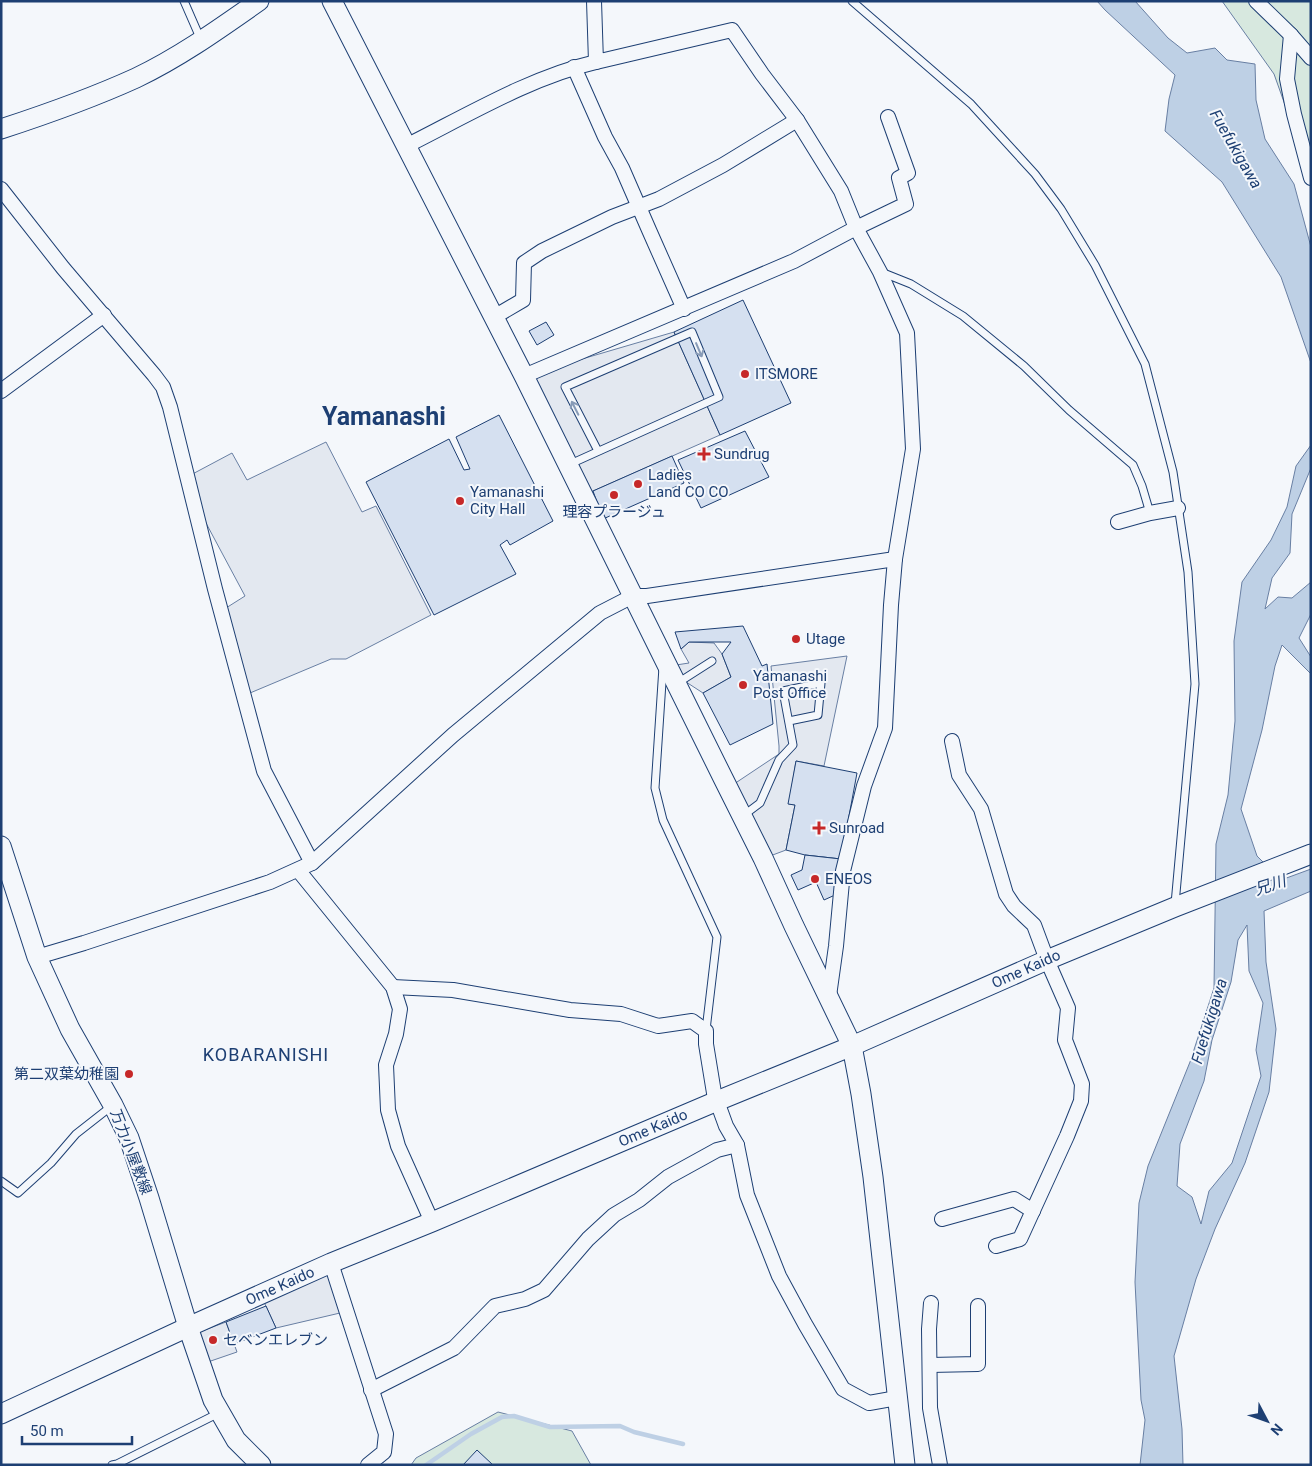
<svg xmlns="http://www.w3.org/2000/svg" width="1312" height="1466" font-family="Roboto,'Noto Sans JP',sans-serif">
	<rect width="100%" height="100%" fill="#f4f7fb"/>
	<g fill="#d7e8df" stroke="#687fa3">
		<polygon points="1222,1 1311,1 1311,178 1274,74"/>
		<polygon points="498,1412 572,1431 591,1465 411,1465 416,1458"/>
	</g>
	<g fill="#e3e8f0" stroke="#687fa3">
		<polygon points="674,332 720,435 593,491 582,494 524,376"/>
		<polygon points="326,442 362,512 376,506 431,615 346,659 331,659 250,693 226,608 245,596 191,495 185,478 232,453 247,480"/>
		<polygon points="689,642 714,643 722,654 731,677 703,693 683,680 676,665 689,663 681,649"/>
		<polygon points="847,656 824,766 796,761 789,804 795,805 786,850 770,856 734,784 779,754 779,746 771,666"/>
		<polygon points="328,1273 340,1313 276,1328 264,1302"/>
		<polygon points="226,1322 237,1352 202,1364 191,1335"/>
	</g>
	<g fill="#bed0e5" stroke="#687fa3" fill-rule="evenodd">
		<polygon points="1097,1 1135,1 1168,38 1187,53 1215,48 1227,60 1255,64 1256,100 1265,139 1294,184 1311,247 1311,363 1281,277 1222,182 1165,131 1169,99 1175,75 1105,10"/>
		<path d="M1311 445V468L1292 514 1290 553 1272 578 1265 609 1278 597 1292 598 1311 582V614L1299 638 1311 657V674L1282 645 1275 666 1262 730 1241 809 1257 856 1281 880 1311 869V891L1264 911 1266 962 1276 1029 1269 1092 1245 1163 1215 1229 1196 1279 1174 1356 1182 1429 1183 1465H1140L1145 1420 1141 1400 1135 1282 1139 1203 1148 1166 1190 1062 1214 988 1216 844 1228 795 1235 721 1234 641 1242 582 1271 540 1287 507 1296 466ZM1247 925 1249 971 1263 1003 1256 1050 1261 1076 1232 1163 1209 1191 1201 1224 1192 1197 1177 1186 1180 1144 1204 1081 1212 1040 1231 982 1238 940Z"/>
	</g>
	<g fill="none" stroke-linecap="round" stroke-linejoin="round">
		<polyline stroke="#bed0e5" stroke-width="4.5" points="426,1465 471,1434 502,1417 514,1416 550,1427 620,1426 634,1432 683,1444"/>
	</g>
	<g fill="#d5e0f0" stroke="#1d3f73">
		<polygon points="743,300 791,403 720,435 674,332"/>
		<polygon points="546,322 554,335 537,345 529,331"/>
		<polygon points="499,415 553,521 510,545 507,540 500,545 516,574 434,615 366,482 449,439 464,470 470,469 456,437"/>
		<polygon points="745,431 769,477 701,508 678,460"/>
		<polygon points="672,456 684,483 603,519 593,491"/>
		<polygon points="743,626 762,666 767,664 773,724 730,745 703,693 731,677 722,654 731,642 689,642 681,649 675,632"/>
		<polygon points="796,761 857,773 841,859 805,855 786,850 795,805 788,804"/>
		<polygon points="805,855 841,859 835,895 824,900 816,882 798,890 791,875 802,870"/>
		<polygon points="266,1306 276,1328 234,1344 226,1322"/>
		<polygon points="477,1450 493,1465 463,1465"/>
	</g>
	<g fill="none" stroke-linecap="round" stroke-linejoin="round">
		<defs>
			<g id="lane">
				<polyline points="184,1 201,40"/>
				<polyline points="852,1 971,104 1035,174 1061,209 1095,265 1145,364 1173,472 1188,572 1195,684 1175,904"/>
				<polyline points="881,272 911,284 963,316 1024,366 1069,410 1133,465 1142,486 1150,513"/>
				<polyline points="568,465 719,397 692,332 565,387 598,451"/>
				<polyline points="663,667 655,788 663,820 717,937 706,1030"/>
				<polyline points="676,684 712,661"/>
				<polyline points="744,818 748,812 760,803 779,760 793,745 783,691 821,683 818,715 789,721"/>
				<polyline points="1,1181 18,1193 51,1163 76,1134 113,1105"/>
				<polyline points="112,1465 117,1464 219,1413"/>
			</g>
			<g id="street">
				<polyline points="594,1 596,62 732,30 762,74 797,120 841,191 856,228 880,272 907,333 913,449 895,559 891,605 885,728 864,786 843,871 836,946 829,996"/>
				<polyline points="1256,1 1291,35 1311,58"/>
				<polyline points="1291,35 1287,79 1294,114 1311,178"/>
				<polyline points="574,67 605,137 622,168 649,230 684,309"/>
				<path d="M406 146C466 116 531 77 596 62"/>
				<polyline points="1,189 63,268 154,375 163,387 170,407 215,589 264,771 312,863"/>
				<polyline points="494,317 523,300 524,263 542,251 612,217 659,199 723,165 797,120"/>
				<polyline points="524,376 794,261 856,228 906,204 899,178 908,173 888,117"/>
				<polyline points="1,391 104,315"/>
				<polyline points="1118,522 1150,513 1178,508"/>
				<polyline points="952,741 959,775 981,809 1006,894 1014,906 1034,925 1047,960 1068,1008 1065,1040 1082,1084 1081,1101 1067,1136 1020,1239 996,1246"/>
				<polyline points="298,870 393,987 400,1009 396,1034 386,1065 388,1110 398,1146 432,1222"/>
				<polyline points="37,957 84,943 270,882 312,863 453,735 600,613 633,596 647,596 895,559"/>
				<polyline points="393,987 453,990 570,1010 621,1014 658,1026 692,1021 706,1031 706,1044 714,1093 726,1126 737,1145 747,1195 779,1276 805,1324 843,1389 869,1403 897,1398"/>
				<polyline points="942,1219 1014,1199 1033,1211"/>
				<polyline points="331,1263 386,1434 384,1452 368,1465"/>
				<polyline points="931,1303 929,1329 930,1408 940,1465"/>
				<polyline points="930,1365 978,1364 978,1306"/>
				<polyline points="371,1390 454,1348 495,1306 525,1299 544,1290 588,1239 614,1215 639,1200 668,1177 717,1150 737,1145"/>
			</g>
			<g id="secondary">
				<polyline points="332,1 524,376 723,778 763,858 794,926 852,1046 861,1094 873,1177 905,1465"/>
				<path d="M1 129C47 114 92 98 136 78 180 57 219 29 259 1"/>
				<polyline points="1,846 37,957 70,1029 113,1105 129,1138 149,1198 188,1327 213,1400 236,1440 261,1465"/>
				<polyline points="1,1414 188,1327 331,1263 432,1222 717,1101 852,1046 1047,960 1175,907 1311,854"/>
			</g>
		</defs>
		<use href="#lane" stroke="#1d3f73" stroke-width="9"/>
		<use href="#street" stroke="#1d3f73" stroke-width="16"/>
		<use href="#secondary" stroke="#1d3f73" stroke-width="21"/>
		<use href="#lane" stroke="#f4f7fb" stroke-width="7"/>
		<use href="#street" stroke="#f4f7fb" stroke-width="14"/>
		<use href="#secondary" stroke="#f4f7fb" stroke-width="19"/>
	</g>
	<defs><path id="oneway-shaft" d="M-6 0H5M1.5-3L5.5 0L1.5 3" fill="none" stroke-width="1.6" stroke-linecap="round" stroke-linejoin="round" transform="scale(1.25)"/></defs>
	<g stroke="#889bb7">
		<use href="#oneway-shaft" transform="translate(699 350) rotate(67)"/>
		<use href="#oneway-shaft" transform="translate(575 408) rotate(-117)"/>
	</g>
	<g fill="#c62828" stroke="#f4f7fb" stroke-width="2">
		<circle cx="745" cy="374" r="5"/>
		<path d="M701.5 446.5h5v5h5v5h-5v5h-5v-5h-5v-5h5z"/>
		<circle cx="638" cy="484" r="5"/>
		<circle cx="614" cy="495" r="5"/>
		<circle cx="460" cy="501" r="5"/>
		<circle cx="796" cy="639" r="5"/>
		<circle cx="743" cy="685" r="5"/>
		<path d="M816.5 820.5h5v5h5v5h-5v5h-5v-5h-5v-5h5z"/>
		<circle cx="815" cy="879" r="5"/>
		<circle cx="129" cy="1074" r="5"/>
		<circle cx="213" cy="1340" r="5"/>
	</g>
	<g text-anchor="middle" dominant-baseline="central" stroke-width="4" stroke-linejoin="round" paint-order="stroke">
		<g font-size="15" fill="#1d3f73" stroke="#f4f7fb" text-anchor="start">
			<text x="755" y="374">ITSMORE</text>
			<text x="714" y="454">Sundrug</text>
			<text x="648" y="475">Ladies<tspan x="648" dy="17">Land CO CO</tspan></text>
			<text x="470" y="492">Yamanashi<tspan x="470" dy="17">City Hall</tspan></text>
			<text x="614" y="512" text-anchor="middle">理容プラージュ</text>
			<text x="806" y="639">Utage</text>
			<text x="753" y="676">Yamanashi<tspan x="753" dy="17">Post Office</tspan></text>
			<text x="829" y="828">Sunroad</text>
			<text x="825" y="879">ENEOS</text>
			<text x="119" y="1074" text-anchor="end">第二双葉幼稚園</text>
			<text x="223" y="1340">セベンエレブン</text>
		</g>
		<g font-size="15" fill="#1d3f73" stroke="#f4f7fb">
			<text transform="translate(1026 969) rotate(-24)">Ome Kaido</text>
			<text transform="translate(653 1128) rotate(-23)">Ome Kaido</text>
			<text transform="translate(131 1152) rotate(69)">万力小屋敷線</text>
			<text transform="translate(280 1286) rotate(-24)">Ome Kaido</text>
		</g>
		<g font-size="16" font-style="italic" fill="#1d3f73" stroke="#f4f7fb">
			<text transform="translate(1236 149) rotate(60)">Fuefukigawa</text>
			<text transform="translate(1270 885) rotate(-18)">兄川</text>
			<text transform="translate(1209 1021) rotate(-73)">Fuefukigawa</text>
		</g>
		<g font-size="18" letter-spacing="1" fill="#1d3f73" stroke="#f4f7fb">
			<text x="266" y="1054">KOBARANISHI</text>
		</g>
		<g font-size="25" font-weight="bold" fill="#1d3f73" stroke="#f4f7fb">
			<text x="384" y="416">Yamanashi</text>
		</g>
	</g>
	<rect width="1312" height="1466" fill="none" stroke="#1d3f73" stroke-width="5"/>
	<g transform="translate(1267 1421) rotate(131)" stroke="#f4f7fb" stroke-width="4" paint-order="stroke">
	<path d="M0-4L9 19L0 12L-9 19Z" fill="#1d3f73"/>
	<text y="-8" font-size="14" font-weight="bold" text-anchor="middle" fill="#1d3f73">N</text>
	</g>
	<path d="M22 1436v8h110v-8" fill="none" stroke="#1d3f73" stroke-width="2.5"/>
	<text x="30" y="1436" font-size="15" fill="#1d3f73" stroke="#f4f7fb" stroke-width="4" paint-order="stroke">50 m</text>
</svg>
